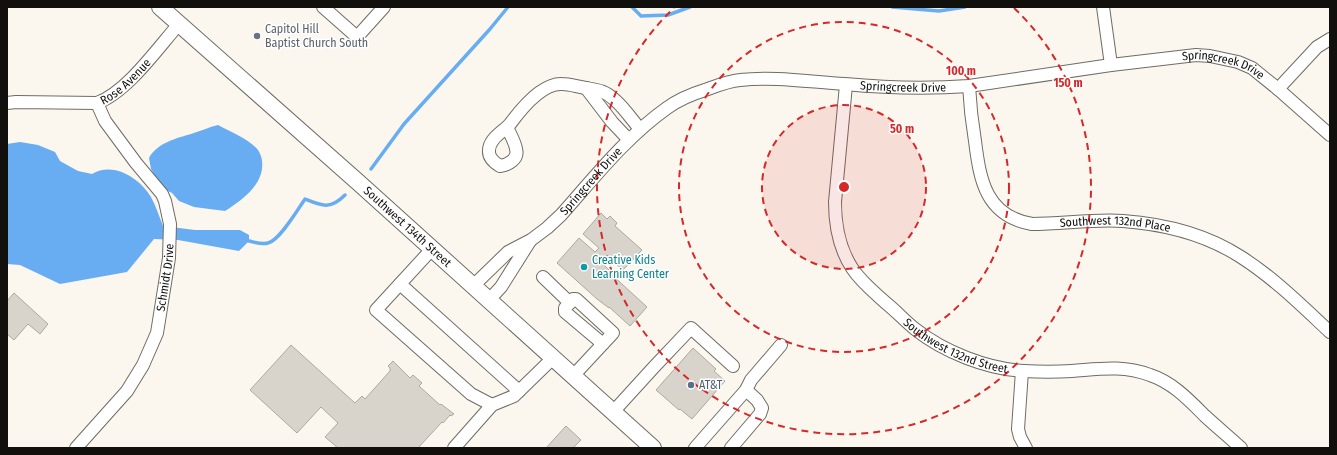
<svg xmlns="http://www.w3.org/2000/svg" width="1337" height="455" font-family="'Fira Sans Condensed',sans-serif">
	<rect width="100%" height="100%" fill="#fbf7ef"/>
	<g fill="#68adf2">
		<path d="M218 125C231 132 249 139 258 150 260 153 262 158 262 161 265 184 242 200 225 211L194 207 179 201 172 193 162 188 151 169 149 158C157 143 177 138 191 134 201 131 209 127 218 125Z"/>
		<path d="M20 142 38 145 55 152 60 161 78 171 92 174C113 161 140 178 151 197 156 206 159 216 163 226L195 230H240L249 235V241L239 251 178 240 154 239 127 272 60 284 20 265 7 264V144Z"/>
	</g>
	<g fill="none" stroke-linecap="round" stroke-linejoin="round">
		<g stroke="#68adf2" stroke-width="3.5">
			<polyline points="632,7 641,16 668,15 690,7"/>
			<polyline points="892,7 939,11 965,7"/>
			<polyline points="371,169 404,124 490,29 508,7"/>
			<path d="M249 241C254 242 262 245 268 243 280 240 298 209 305 199 322 206 330 210 345 195"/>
		</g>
	</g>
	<g fill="#d8d4cc" stroke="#aca9a1">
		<polygon points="601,213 607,219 610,216 617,223 615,226 642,250 623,270 609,258 603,264 611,272 610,273 647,307 630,326 609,307 609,308 597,299 557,263 579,238 595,252 599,248 583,234"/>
		<polygon points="14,293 48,324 40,334 28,324 14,340 7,334 7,301"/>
		<polygon points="291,345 355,403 362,396 365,399 390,371 390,368 388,366 393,361 410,378 413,375 422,383 419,386 440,405 441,404 454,414 451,416 450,415 443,423 442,422 418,448 338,448 325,437 338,423 321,407 297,433 250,390"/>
		<polygon points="693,348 716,369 714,371 725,381 692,419 680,409 679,410 656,390"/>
		<polygon points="566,426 581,440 573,448 546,448"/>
	</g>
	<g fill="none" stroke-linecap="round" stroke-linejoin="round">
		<defs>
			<g id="minor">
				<polyline points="323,7 357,37 384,7"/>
				<polyline points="1103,7 1111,65"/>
				<path id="s1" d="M846 85 835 202C835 225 839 248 852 268 861 282 874 292 886 303 896 311 905 321 915 329 944 352 987 369 1024 371 1040 372 1056 372 1072 371 1100 369 1122 365 1150 375 1172 382 1189 400 1205 416 1217 427 1229 437 1241 448"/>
				<path id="s2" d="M969 86C970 105 972 123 975 141 980 181 986 216 1032 224 1062 224 1093 219 1123 221 1164 224 1207 235 1241 257 1274 278 1302 306 1330 332"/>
				<polyline points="586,88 612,122 629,140"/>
				<polyline points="1278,89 1317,47 1330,39"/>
				<path id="s3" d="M7 103 16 102 97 103C127 92 157 49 179 24"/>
				<path d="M507 127C510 134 515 142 516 149 519 159 508 165 500 166 495 163 489 159 489 152 488 139 503 132 510 124 521 109 542 83 562 84 570 84 578 87 586 88 599 90 606 91 616 101 625 109 632 120 640 129"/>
				<polyline points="432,249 376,310 471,394 492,405"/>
				<polyline points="543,277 570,303"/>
				<polyline points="400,284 519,391"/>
				<path id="s4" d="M473 286 508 252 531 240 547 228 561 215C594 178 626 137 667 108 678 100 692 94 705 90 716 86 728 81 740 80 775 76 810 82 845 84 887 88 928 89 969 86L1111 65 1196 55 1210 56 1238 62 1252 68 1278 89 1330 135"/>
				<polyline points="489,300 501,287 530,241"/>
				<polyline points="1022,371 1018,429 1020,437 1026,448"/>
				<polyline points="573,376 613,333 576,299 573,299 565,308 565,312 603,344"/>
				<polyline points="613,412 654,367 691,328 733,366"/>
				<path id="s5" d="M76 448 127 391 143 365 157 333 169 258 170 224 165 201 162 194 136 163 105 121 97 103"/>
				<polyline points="454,448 492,405 514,396 553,358"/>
				<polyline points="695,448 746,390 751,380 781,345"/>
				<polyline points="731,448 760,414 762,408 757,400 746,390"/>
			</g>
			<g id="major">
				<path id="s6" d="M160 7 359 183 653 448"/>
			</g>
		</defs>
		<use href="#minor" stroke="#6f6c65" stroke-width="14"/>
		<use href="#major" stroke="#6f6c65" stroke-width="18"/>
		<use href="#minor" stroke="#fff" stroke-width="12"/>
		<use href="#major" stroke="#fff" stroke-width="16"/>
	</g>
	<circle cx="844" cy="187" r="82" fill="#d62828" fill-opacity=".12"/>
	<g fill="none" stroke="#d62828" stroke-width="2" stroke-dasharray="7 5">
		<circle cx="844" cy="187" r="82"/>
		<circle cx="844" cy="187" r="165"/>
		<path d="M1014 8A247 247 0 1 1 674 8"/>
	</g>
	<circle fill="#6b7280" stroke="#fff" stroke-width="1.5" cx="257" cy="36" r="4"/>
	<circle fill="#0f9aa8" stroke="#fff" stroke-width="1.5" cx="584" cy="267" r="4"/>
	<circle fill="#5c6f8a" stroke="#fff" stroke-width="1.5" cx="691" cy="385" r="4"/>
	<g text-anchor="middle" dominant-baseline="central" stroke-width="3" stroke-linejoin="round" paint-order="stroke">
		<g font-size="12" fill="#5b616d" stroke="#fff" text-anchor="start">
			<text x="265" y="29">Capitol Hill<tspan x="265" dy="14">Baptist Church South</tspan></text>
		</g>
		<g font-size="12" fill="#11100d" stroke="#fff">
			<text stroke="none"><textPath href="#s4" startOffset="831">Springcreek Drive</textPath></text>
			<text stroke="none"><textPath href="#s3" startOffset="126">Rose Avenue</textPath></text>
			<text stroke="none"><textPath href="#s4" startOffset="507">Springcreek Drive</textPath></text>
			<text stroke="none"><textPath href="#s4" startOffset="159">Springcreek Drive</textPath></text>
			<text stroke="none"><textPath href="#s6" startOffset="331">Southwest 134th Street</textPath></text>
			<text stroke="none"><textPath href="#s2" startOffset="249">Southwest 132nd Place</textPath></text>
			<text stroke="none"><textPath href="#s5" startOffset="198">Schmidt Drive</textPath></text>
			<text stroke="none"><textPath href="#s1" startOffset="319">Southwest 132nd Street</textPath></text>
		</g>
		<g font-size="12" fill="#0d838f" stroke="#fff" text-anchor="start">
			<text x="592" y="260">Creative Kids<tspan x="592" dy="14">Learning Center</tspan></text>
		</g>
		<g font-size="12" fill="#4e5e75" stroke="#fff" text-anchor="start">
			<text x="699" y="385">AT&amp;T</text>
		</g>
	</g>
	<circle cx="844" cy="187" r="6" fill="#d62828" stroke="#fff" stroke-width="2"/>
	<g font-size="12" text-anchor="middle" font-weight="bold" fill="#d62828" stroke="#fff" stroke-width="3" stroke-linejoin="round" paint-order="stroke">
		<text x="961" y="75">100 m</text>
		<text x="1068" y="87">150 m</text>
		<text x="902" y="133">50 m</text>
	</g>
	<rect width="1337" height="455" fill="none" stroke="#11100d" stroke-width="16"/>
</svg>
